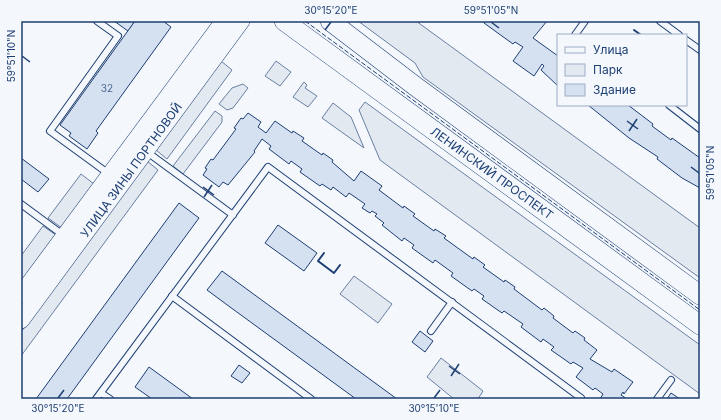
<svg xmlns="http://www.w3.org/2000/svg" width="721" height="420" font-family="Inter,sans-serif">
	<rect width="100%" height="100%" fill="#f4f7fb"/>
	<g fill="#e3e9f0" stroke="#687fa3">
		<polygon points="358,21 416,21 700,228 700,278 423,77 415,63"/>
		<polygon points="221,61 232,70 167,159 156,150"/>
		<polygon points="276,61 291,72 280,86 265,76"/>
		<polygon points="304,82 307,85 305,88 317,96 308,107 293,97"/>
		<polygon points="243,84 248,88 233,108 227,110 219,104 232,88"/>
		<polygon points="365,102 700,345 700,394 380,160 359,110"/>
		<polygon points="333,103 351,117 364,148 322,118"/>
		<polygon points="215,111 222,116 222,122 183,174 173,166"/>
		<polygon points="147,161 158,170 21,356 21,332"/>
		<polygon points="81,174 94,184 62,228 48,218"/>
		<polygon points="43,226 56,235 21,282 21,256"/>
		<polygon points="354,276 392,304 378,323 340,294"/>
		<polygon points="441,358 483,391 478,399 454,399 427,377"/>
	</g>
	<g fill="#d5e0f0" stroke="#1d3f73">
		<polygon points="114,21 135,21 128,31"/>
		<polygon points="135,21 163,21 171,27 96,131 98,133 87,149 69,136 71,133 60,125"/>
		<polygon points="485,21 547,21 533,38 558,56 558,86 541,70 544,66 542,64 534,76 513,61 523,47 515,42 513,44 484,23"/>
		<polygon points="588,105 628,105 653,124 652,126 671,140 672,138 700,158 700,188 682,178 657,159 658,157 629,138"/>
		<polygon points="248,113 261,122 258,127 266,133 275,121 292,133 293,131 304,138 302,141 322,155 323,153 333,160 332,162 354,181 361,171 382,186 379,190 403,208 404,206 415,214 413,216 434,231 435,229 446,236 444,238 473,259 474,257 485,265 483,267 504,282 505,280 515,287 514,289 542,310 544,308 554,316 553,318 573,333 575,331 585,338 584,340 597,350 590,359 612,372 614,369 633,382 624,394 623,392 621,395 627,399 600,399 603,394 595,388 593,390 576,377 583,368 573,362 571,364 551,350 554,347 543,339 541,342 521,327 523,324 504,311 502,313 482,299 484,296 474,289 472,291 451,276 453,273 435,260 433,263 412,248 414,245 404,238 402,241 382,225 384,223 375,216 377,214 372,211 370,213 362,208 365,204 349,193 346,197 333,187 331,190 322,184 320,186 300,172 302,169 291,161 289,164 269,149 271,146 262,139 254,151 255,152 228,185 223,182 219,187 203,175 207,169 205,168 211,159 213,160 236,129 234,128 241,118 243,119"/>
		<polygon points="21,158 49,179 38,192 21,179"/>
		<polygon points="179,203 199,218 185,237 67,399 36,399"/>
		<polygon points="278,225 317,253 304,271 265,243"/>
		<polygon points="222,271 397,399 356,399 230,307 207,290"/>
		<polygon points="420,331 433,341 425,352 412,342"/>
		<polygon points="239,365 250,373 242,383 231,376"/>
		<polygon points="149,367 193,399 152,399 135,387"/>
		<polygon points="671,393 680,399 667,399"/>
	</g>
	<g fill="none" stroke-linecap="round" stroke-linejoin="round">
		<defs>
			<g id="lane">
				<polyline points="97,21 118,36 50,131 109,174"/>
				<polyline points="660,21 679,35"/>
				<polyline points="575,35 585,21"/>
				<polyline points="686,40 700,50"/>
				<polyline points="669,105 700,129"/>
				<polyline points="147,152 233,215"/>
				<polyline points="21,204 63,235"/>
				<polyline points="172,296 311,399"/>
				<polyline points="431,331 452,302"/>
				<polyline points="101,393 110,399"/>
				<polyline points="96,399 268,167 581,398 580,399"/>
				<polyline points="657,399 671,380"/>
			</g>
			<g id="secondary">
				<polyline points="21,295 224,21"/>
				<polyline points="21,320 241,21"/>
			</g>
			<g id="primary">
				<polyline points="284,21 700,325"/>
				<polyline points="330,21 415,86 700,295"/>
			</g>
		</defs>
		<use href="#lane" stroke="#1d3f73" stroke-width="8"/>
		<use href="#secondary" stroke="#1d3f73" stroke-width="18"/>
		<use href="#primary" stroke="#1d3f73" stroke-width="20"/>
		<use href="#lane" stroke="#f4f7fb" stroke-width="6"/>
		<use href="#secondary" stroke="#f4f7fb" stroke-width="17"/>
		<use href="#primary" stroke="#f4f7fb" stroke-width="19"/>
		<polyline stroke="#1d3f73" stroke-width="1" stroke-dasharray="5 2" stroke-linecap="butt" points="305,21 700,310"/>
		<g stroke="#1d3f73" stroke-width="2">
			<polyline points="634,30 641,35"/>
			<polyline points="324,253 318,261 334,273 340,265"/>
		</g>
	</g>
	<path fill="none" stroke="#1d3f73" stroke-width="1.5" d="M491 22 499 28M325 30 331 22M22 56 30 62M627 121 638 129M629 131 637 119M691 167 699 173M203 187 214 195M204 197 212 185M449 366 460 374M451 376 459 364M58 398 64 390M434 398 440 390"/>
	<g text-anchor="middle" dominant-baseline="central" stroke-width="3" stroke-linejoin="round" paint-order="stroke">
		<g font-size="10" fill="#4b6792">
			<text x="107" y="88">32</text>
		</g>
		<g font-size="12" fill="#1d3f73" stroke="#f4f7fb">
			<text transform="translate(131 170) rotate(-54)">УЛИЦА ЗИНЫ ПОРТНОВОЙ</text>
			<text transform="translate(492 173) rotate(36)">ЛЕНИНСКИЙ ПРОСПЕКТ</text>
		</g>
	</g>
	<rect width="721" height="420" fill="none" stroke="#f4f7fb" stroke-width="44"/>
	<rect x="557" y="34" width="130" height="72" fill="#f4f7fb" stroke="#9eadc5"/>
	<rect x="565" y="47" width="20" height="6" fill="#f4f7fb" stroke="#9eadc5"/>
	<text x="593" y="54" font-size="12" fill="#1d3f73">Улица</text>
	<rect x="565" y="64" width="20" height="12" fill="#e3e9f0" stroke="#9eadc5"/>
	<text x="593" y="74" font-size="12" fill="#1d3f73">Парк</text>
	<rect x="565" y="84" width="20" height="12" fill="#d5e0f0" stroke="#9eadc5"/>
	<text x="593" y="94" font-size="12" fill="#1d3f73">Здание</text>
	<rect x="22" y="22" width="677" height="376" fill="none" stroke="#1d3f73" stroke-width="1.5"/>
	<g font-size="10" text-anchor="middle" fill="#1d3f73">
		<text x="331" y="14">30°15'20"E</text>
		<text x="491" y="14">59°51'05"N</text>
		<text transform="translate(11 56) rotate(-90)" y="4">59°51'10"N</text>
		<text transform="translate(710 173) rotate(-90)" y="4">59°51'05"N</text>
		<text x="58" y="412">30°15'20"E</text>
		<text x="434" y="412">30°15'10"E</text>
	</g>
</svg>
